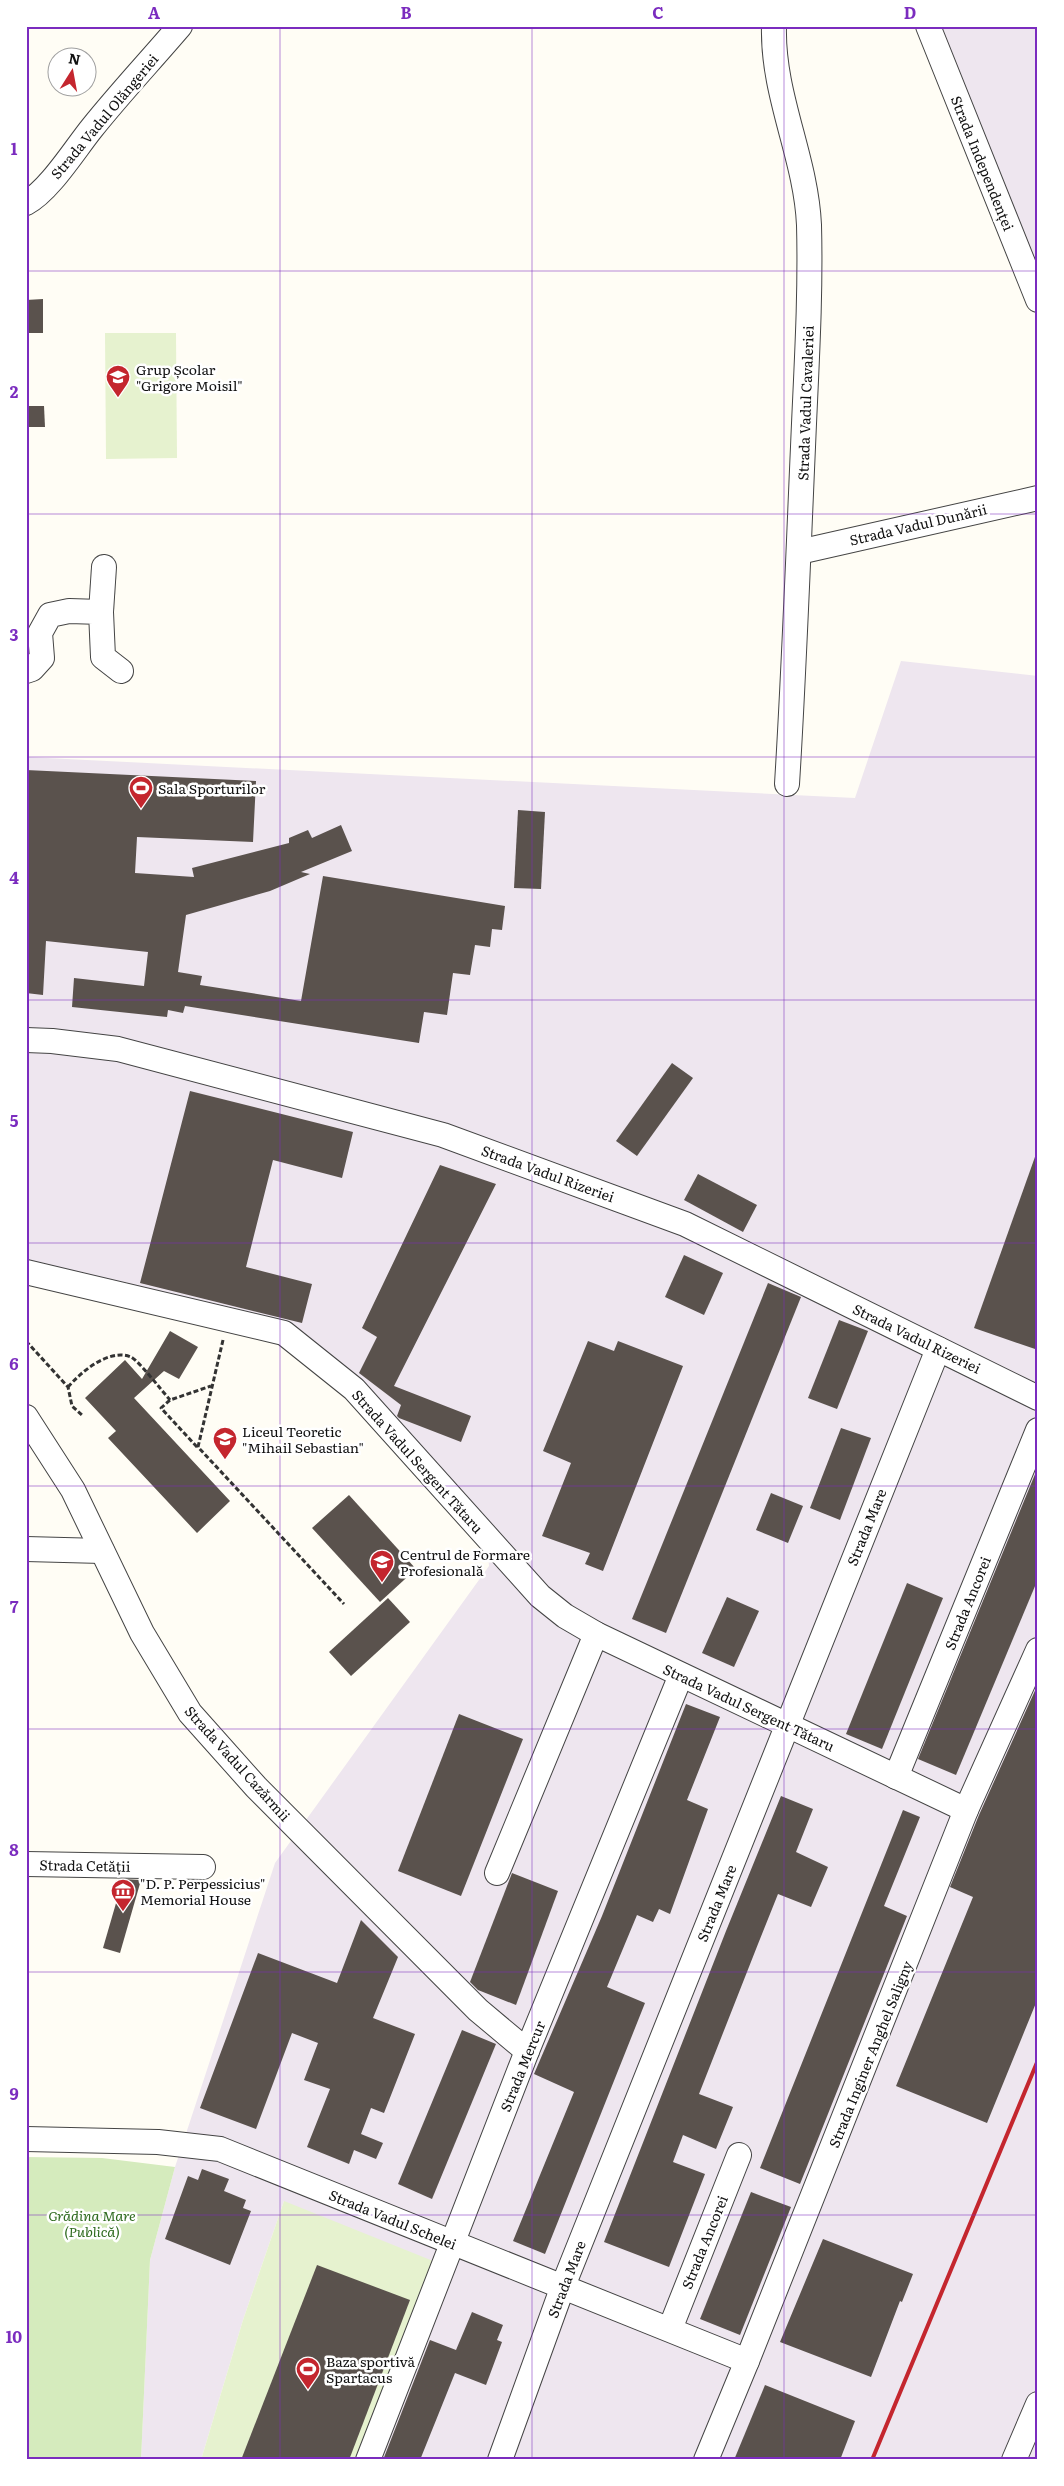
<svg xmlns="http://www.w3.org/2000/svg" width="1064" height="2486" font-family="Literata,serif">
	<rect width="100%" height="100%" fill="#fffdf5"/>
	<g fill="#eee6ef">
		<polygon points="938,26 1038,26 1038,264 1031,267"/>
		<polygon points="901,661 1038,676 1038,2460 366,2460 284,2201 243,2320 201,2460 141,2460 150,2260 175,2167 275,1863 489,1566 486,1529 280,1330 26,1262 26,757 855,798"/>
	</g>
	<polygon fill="#d5ebbd" points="26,2157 102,2158 175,2167 150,2260 141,2460 26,2460"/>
	<g fill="#e6f2cf">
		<polygon points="105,333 176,333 177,458 106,459"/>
		<polygon points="284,2201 443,2265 366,2460 201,2460 243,2320"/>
	</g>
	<g fill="#5a524d">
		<polygon points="43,299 43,333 26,333 26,300"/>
		<polygon points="26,406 44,406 45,427 26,427"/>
		<polygon points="26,770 256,781 253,842 137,837 135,873 194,877 192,868 289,843 289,838 308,830 312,838 341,825 352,851 301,872 310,874 270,891 186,915 178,972 202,976 200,985 301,1001 323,876 505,906 502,930 492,929 490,947 475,945 470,975 453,973 447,1015 424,1012 419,1043 185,1006 183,1013 168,1010 167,1017 72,1007 74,978 144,986 148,952 46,941 43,995 26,993"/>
		<polygon points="518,810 545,812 541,889 514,888"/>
		<polygon points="672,1063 693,1078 637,1156 616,1141"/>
		<polygon points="190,1091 353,1132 342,1178 273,1160 246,1267 312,1284 302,1323 140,1283"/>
		<polygon points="1036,1154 1038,1154 1038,1350 974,1328"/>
		<polygon points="440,1165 496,1184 394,1386 471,1416 461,1442 399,1418 397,1416 401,1405 359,1373 377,1337 362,1328"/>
		<polygon points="698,1174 757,1205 743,1232 684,1200"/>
		<polygon points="684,1255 723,1273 704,1315 665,1297"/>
		<polygon points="768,1283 801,1297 666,1633 632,1619"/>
		<polygon points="839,1320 868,1331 837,1409 808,1398"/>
		<polygon points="170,1331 198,1347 179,1379 164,1371 134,1398 230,1501 197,1533 108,1438 116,1431 85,1398 125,1360 142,1379"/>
		<polygon points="588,1341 614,1351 618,1341 683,1366 603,1571 585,1564 590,1553 542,1536 571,1463 543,1451"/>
		<polygon points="841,1428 871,1438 840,1520 810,1508"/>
		<polygon points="1038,1467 1038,1579 956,1775 918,1759"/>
		<polygon points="771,1493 803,1506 788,1543 756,1530"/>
		<polygon points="349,1495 416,1569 380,1602 312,1528"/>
		<polygon points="907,1583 943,1598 882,1749 846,1734"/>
		<polygon points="727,1597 759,1611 734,1667 702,1653"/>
		<polygon points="388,1598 410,1622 351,1676 329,1652"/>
		<polygon points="1038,1684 1038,1998 987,2123 896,2086 973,1897 950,1887 979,1815"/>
		<polygon points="686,1704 720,1717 687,1800 708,1809 670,1914 659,1909 653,1922 637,1915 607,1987 645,2003 545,2254 513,2241 574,2092 534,2074 602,1916"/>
		<polygon points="459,1714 523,1739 461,1896 398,1871"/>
		<polygon points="781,1796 813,1809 796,1852 828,1867 811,1907 778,1894 758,1944 699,2094 733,2107 716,2149 683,2135 673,2162 705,2174 669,2267 604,2242 726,1931"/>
		<polygon points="903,1810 920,1817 884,1906 907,1916 800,2184 760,2168"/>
		<polygon points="512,1873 558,1891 516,2005 478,1990 470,1982"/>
		<polygon points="123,1879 141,1880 120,1953 103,1948"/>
		<polygon points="361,1920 398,1957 373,2018 415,2034 384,2113 371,2108 361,2134 383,2143 376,2159 354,2150 349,2164 307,2147 330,2089 304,2080 318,2043 292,2033 256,2129 200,2108 258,1953 337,1983"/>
		<polygon points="462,2030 496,2044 432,2199 398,2184"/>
		<polygon points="202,2169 229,2179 224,2191 246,2200 243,2208 251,2211 230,2265 165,2239 188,2176 198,2180"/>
		<polygon points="751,2192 791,2207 740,2335 700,2319"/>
		<polygon points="823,2239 913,2274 902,2302 900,2301 871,2377 780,2342"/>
		<polygon points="317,2265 410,2300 349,2460 241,2460"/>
		<polygon points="472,2312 503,2325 497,2340 502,2342 486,2385 455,2373 420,2460 383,2460 430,2340 456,2350"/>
		<polygon points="765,2385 855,2421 840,2460 734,2460"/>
	</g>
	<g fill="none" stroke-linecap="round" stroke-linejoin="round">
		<defs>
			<g id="minor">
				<path d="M774 26C772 95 806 157 809 225 811 299 806 373 803 447 798 560 794 672 787 784"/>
				<polyline points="928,26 1038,300"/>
				<path d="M26 203C49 191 75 149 92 128 120 93 151 60 180 26"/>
				<polyline points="799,552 1038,498"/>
				<polyline points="101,612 104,567"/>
				<polyline points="26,671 32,669 42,658 40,633 50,615 69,611 101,612 103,657 121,671"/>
				<polyline points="26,1040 52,1041 118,1049 443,1135 685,1224 1038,1398"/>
				<polyline points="26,1272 284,1333 354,1389 540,1596 565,1616 596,1634 966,1810"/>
				<polyline points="26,1417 73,1490 142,1633 190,1713 256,1787 478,2010 527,2051"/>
				<polyline points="26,1549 102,1551"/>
				<polyline points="896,1777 1038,1430"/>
				<polyline points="26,1864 203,1867"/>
				<polyline points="497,1873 596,1634"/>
				<polyline points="26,2139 158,2142 220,2149 747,2361"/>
				<polyline points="670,2329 739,2155"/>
				<polyline points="368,2460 527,2051 681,1675"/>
				<polyline points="500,2460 563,2286 938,1349"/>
				<polyline points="706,2460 747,2361 966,1810 1038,1650"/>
				<polyline points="1014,2460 1038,2404"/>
			</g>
		</defs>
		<use href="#minor" stroke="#444" stroke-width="26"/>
		<g stroke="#333" stroke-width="3" stroke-dasharray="5 2.5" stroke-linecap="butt">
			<polyline points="223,1340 198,1447 344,1604"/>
			<polyline points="26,1341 68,1387 72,1406 83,1416"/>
			<path d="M68 1387C81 1372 109 1348 131 1357 139 1361 162 1391 170 1400"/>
			<polyline points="197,1447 161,1408 170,1400 211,1386"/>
		</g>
		<use href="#minor" stroke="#fff" stroke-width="24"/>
		<polyline stroke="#c4262e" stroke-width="4" points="872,2460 1038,2060"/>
	</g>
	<path fill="none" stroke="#7b2cbf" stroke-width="1" stroke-opacity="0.55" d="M280 26V2460M532 26V2460M784 26V2460M26 271H1038M26 514H1038M26 757H1038M26 1000H1038M26 1243H1038M26 1486H1038M26 1729H1038M26 1972H1038M26 2215H1038"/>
	<defs>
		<symbol id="university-pin" viewBox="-11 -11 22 30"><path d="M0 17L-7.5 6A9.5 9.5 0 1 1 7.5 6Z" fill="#c4262e" stroke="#fff"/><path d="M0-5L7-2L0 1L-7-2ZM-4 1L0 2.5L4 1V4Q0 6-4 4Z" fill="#fff"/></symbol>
		<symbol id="stadium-pin" viewBox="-11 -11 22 30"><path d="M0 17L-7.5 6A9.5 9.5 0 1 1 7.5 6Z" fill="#c4262e" stroke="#fff"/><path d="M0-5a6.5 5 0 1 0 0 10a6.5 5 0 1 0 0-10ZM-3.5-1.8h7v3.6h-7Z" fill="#fff"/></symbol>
		<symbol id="museum-pin" viewBox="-11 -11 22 30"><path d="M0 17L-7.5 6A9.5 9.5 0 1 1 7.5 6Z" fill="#c4262e" stroke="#fff"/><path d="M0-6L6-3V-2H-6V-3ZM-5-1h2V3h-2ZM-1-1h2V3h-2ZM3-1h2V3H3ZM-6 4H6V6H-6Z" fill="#fff"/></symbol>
	</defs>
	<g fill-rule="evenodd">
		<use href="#university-pin" x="104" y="363" width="28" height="38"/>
		<use href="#stadium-pin" x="127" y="774" width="28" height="38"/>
		<use href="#university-pin" x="211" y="1425" width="28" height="38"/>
		<use href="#university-pin" x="368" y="1548" width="28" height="38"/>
		<use href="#museum-pin" x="109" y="1877" width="28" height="38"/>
		<use href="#stadium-pin" x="294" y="2355" width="28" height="38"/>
	</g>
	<g text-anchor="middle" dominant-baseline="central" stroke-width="5" stroke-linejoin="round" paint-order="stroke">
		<g font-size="14" fill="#111" stroke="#fff">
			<text transform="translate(104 116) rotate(-50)">Strada Vadul Olăngeriei</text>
			<text transform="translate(983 163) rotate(68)">Strada Independenței</text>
			<text transform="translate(805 403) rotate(-88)">Strada Vadul Cavaleriei</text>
			<text transform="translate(918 524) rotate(-13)">Strada Vadul Dunării</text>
			<text transform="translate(548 1173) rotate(20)">Strada Vadul Rizeriei</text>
			<text transform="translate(917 1338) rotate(26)">Strada Vadul Rizeriei</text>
			<text transform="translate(418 1461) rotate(48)">Strada Vadul Sergent Tătaru</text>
			<text transform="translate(866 1527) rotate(-68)">Strada Mare</text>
			<text transform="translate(967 1603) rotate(-68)">Strada Ancorei</text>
			<text transform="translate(749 1707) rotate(25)">Strada Vadul Sergent Tătaru</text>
			<text transform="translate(238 1763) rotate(48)">Strada Vadul Cazărmii</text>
			<text transform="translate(85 1865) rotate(1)">Strada Cetății</text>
			<text transform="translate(716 1903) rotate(-68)">Strada Mare</text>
			<text transform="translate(870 2054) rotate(-68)">Strada Inginer Anghel Saligny</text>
			<text transform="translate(522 2066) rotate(-68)">Strada Mercur</text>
			<text transform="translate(393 2219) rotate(22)">Strada Vadul Schelei</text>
			<text transform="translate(704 2242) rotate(-68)">Strada Ancorei</text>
			<text transform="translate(566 2279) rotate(-69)">Strada Mare</text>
		</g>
		<g font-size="14" fill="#111" stroke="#fff" text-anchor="start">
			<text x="136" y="369">Grup Școlar<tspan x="136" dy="16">"Grigore Moisil"</tspan></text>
			<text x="158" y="788">Sala Sporturilor</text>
			<text x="242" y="1431">Liceul Teoretic<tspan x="242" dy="16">"Mihail Sebastian"</tspan></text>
			<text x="400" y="1554">Centrul de Formare<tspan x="400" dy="16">Profesională</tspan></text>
			<text x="140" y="1883">"D. P. Perpessicius"<tspan x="140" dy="16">Memorial House</tspan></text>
			<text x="326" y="2361">Baza sportivă<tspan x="326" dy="16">Spartacus</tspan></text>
		</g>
		<g font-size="14" font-style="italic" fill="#2f6b1f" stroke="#fff">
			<text x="92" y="2215">Grădina Mare<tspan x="92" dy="16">(Publică)</tspan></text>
		</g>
	</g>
	<rect width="1064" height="2486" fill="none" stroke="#ffffff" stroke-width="55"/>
	<g transform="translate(72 72) rotate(11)"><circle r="24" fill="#ffffff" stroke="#a0a0a0"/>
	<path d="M0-4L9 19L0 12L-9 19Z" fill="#c4262e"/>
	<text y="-8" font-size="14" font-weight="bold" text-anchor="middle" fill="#111111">N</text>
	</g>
	<rect x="28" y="28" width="1008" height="2430" fill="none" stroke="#7b2cbf" stroke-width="2"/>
	<g font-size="16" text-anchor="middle" font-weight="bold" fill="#7b2cbf">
		<text x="154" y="19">A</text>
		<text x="406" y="19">B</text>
		<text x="658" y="19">C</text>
		<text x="910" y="19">D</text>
		<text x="14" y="155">1</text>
		<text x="14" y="398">2</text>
		<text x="14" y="641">3</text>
		<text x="14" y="884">4</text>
		<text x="14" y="1127">5</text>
		<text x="14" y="1370">6</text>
		<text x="14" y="1613">7</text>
		<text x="14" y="1856">8</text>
		<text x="14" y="2100">9</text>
		<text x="14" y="2343">10</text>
	</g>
</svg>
